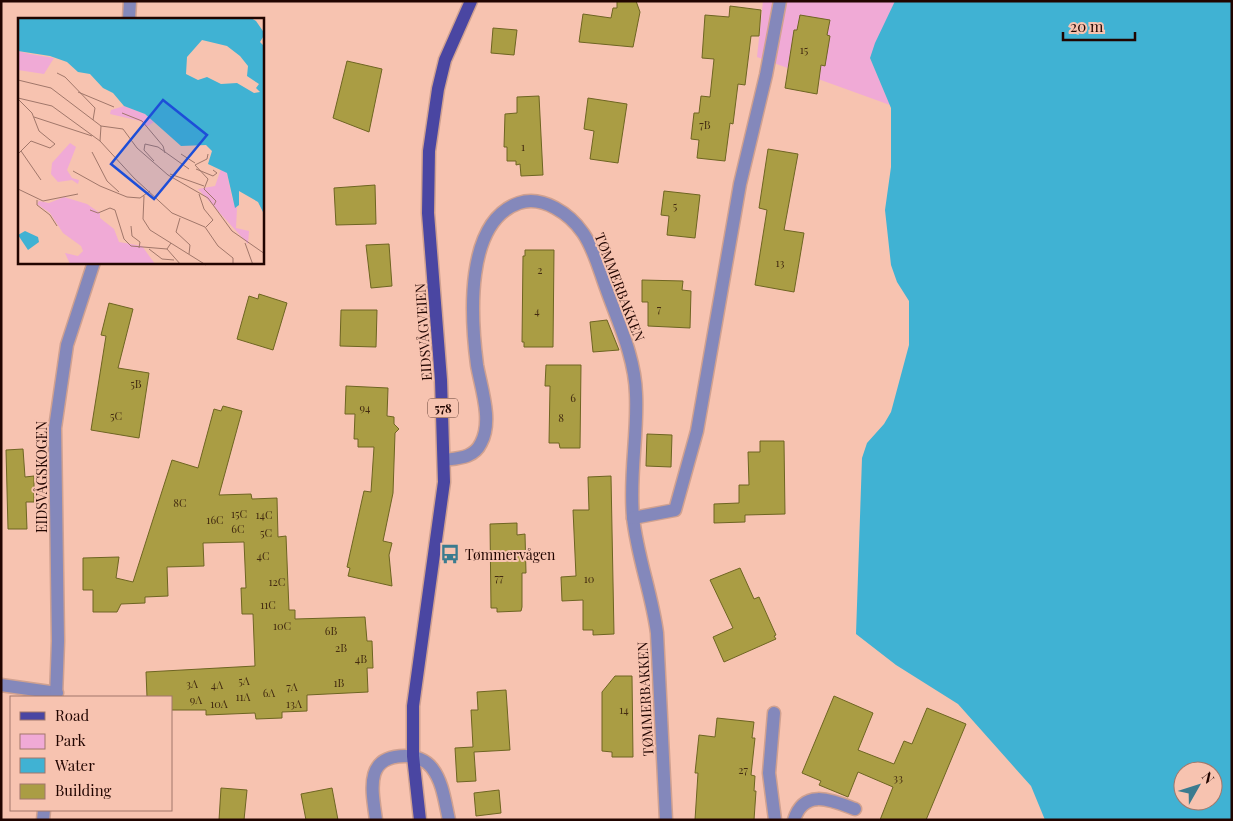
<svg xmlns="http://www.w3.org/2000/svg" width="1233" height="821" font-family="'Playfair Display',serif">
	<rect width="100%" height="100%" fill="#f7c3b0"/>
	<polygon fill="#f0aad6" points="763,1 895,1 870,58 890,105 757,57"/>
	<path fill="#40b2d3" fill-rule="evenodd" d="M895 1H1232V820H1045L1031 786 958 704 896 665 856 634 862 458 867 443 884 424 891 412 909 345V301L897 282 891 265 885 210 891 167V108L870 58 875 43ZM1183 771H1213V801H1183Z"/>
	<g fill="#aa9d44" stroke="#6e6522">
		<polygon points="617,1 636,1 640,12 633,47 579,42 583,14 611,18 613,8 617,8"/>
		<polygon points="730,6 761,10 759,36 751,36 745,85 738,84 733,124 730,123 725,161 697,158 699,140 691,139 694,113 699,113 701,96 710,97 714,59 702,58 705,15 729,17"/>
		<polygon points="800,15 830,20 827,35 830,36 825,66 821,65 817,94 785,88 794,30 797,30"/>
		<polygon points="493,28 517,30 514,55 491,53"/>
		<polygon points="347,61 382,69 369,132 333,118"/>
		<polygon points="539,96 543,175 521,176 520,164 516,165 516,161 507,161 507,147 504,147 505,114 517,113 517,97"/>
		<polygon points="588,98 627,104 618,163 590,159 594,131 584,129"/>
		<polygon points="768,149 798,154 784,230 804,233 794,292 755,285 767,210 759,208"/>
		<polygon points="375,185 376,224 336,225 334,188"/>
		<polygon points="664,191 700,195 695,238 667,235 669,216 661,215"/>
		<polygon points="389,244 392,286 371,288 366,245"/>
		<polygon points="525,250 554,250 553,347 524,347 524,342 522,342 523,256 525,256"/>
		<polygon points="642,280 683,281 682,290 691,291 690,328 648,326 648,302 642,302"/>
		<polygon points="259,294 287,303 273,350 237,339 249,296 258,299"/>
		<polygon points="109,303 133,309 118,368 149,373 139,438 91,430 106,336 101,335"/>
		<polygon points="341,310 377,310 376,347 340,346"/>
		<polygon points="607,320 619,350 593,352 590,322"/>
		<polygon points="546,365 581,365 580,448 560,448 559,443 549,443 550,386 545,386"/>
		<polygon points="346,386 388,388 387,416 394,417 394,424 399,429 395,433 393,493 383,541 392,543 389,555 392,586 348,576 350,568 347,567 364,491 371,492 374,447 358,447 358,439 354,439 355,414 345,414"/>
		<polygon points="223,406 242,411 219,495 251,494 252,499 277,498 278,537 286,536 289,610 295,610 295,619 365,617 367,641 372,641 373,668 367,668 368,692 307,695 307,711 282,712 282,718 256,719 255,713 206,715 206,710 171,710 171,697 147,697 146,672 255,666 253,614 242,614 241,588 246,588 244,542 203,543 204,566 167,567 168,596 145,597 145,603 121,604 117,612 93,612 93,590 83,590 83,558 119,557 116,578 133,582 172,460 198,468 214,409 221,411"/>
		<polygon points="647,434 672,435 671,467 646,466"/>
		<polygon points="760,441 784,441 785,514 745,515 745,522 714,523 714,504 739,503 739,485 749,485 748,452 760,452"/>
		<polygon points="23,449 25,477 34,476 34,502 26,502 27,529 8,529 6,450"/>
		<polygon points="611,476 614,634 593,635 593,630 583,630 583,600 562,601 561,577 576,576 573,510 589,510 588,477"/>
		<polygon points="517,523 517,535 525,534 526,573 522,573 522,607 521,611 497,612 497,608 491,608 490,524"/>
		<polygon points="740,568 754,599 759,597 776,635 774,636 776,639 724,662 713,637 733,628 710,580"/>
		<polygon points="615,676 632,676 633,757 612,757 612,752 602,751 602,692"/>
		<polygon points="506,690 510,750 474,752 476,781 457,782 455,748 473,747 471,710 478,710 477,692"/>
		<polygon points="834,696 873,713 858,750 894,764 904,741 912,744 927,708 966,724 926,820 880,820 893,787 858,772 848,797 819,785 821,781 802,773"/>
		<polygon points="717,718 754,722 752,738 755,738 751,775 755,776 754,791 756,791 754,820 695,820 698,773 695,773 699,735 715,737"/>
		<polygon points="221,788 247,790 244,820 219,820"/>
		<polygon points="332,788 338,820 306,820 301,794"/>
		<polygon points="499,790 501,813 476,816 474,793"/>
	</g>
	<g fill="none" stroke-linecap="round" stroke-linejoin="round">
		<defs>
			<g id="street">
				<polyline points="129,19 130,1"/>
				<path d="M444 460C459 458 474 458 481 443 493 421 481 388 477 365 471 319 464 222 519 203 543 195 570 214 583 233 594 249 599 269 606 288 618 322 635 357 636 394 638 435 629 475 633 517 637 556 652 594 657 633L666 820"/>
				<polyline points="633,518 675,510 697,431 740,184 766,75 780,1"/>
				<polyline points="1,685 57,693"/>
				<polyline points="56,697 58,641 55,428 67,345 94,262"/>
				<polyline points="774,713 769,773 775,820"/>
				<polyline points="43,820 44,810"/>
				<path d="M376 820C372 790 364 756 405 756 415 756 426 760 432 768 443 782 445 803 449 820"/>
				<path d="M794 820C804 787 833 801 855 809"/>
			</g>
			<polyline id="primary" points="420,820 413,756 413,706 444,482 441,380 428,213 429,151 438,89 445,60 471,1"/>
		</defs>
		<use href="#street" stroke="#d0a190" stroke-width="15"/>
		<use href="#primary" stroke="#d0a190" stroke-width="15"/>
		<use href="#street" stroke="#8488bb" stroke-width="12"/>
		<use href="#primary" stroke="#4a46a2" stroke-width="12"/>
	</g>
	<defs>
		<symbol id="bus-bare" viewBox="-9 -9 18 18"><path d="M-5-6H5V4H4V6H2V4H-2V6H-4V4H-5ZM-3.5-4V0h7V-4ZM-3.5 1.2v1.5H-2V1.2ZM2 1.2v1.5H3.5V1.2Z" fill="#3b7b8f" stroke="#f7c3b0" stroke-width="2.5" paint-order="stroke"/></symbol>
	</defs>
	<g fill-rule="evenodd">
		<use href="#bus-bare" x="436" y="540" width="28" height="28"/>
	</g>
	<g text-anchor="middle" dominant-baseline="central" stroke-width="4" stroke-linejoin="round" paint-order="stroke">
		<g font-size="11" fill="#432b11">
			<text x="804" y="49">15</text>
			<text x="705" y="124">7B</text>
			<text x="523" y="146">1</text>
			<text x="675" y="205">5</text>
			<text x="780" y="262">13</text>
			<text x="540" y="269">2</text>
			<text x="659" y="308">7</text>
			<text x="537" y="310">4</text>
			<text x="136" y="383">5B</text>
			<text x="573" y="397">6</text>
			<text x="365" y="407">94</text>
			<text x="116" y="415">5C</text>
			<text x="561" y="417">8</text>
			<text x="180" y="502">8C</text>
			<text x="239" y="513">15C</text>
			<text x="264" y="514">14C</text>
			<text x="215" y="519">16C</text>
			<text x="238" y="528">6C</text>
			<text x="266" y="532">5C</text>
			<text x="263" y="555">4C</text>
			<text x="499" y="577">77</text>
			<text x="589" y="578">10</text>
			<text x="277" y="581">12C</text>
			<text x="268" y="604">11C</text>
			<text x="282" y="625">10C</text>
			<text x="331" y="630">6B</text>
			<text x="341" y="647">2B</text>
			<text x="361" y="658">4B</text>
			<text x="244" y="680">5A</text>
			<text x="339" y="682">1B</text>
			<text x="192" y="683">3A</text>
			<text x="217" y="684">4A</text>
			<text x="292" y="686">7A</text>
			<text x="269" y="692">6A</text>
			<text x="243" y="696">11A</text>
			<text x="196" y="699">9A</text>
			<text x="219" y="703">10A</text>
			<text x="294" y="703">13A</text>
			<text x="624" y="709">14</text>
			<text x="743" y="769">27</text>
			<text x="898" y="777">33</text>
		</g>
		<rect fill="#f7c3b0" stroke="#613e35" stroke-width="1" x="428" y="398.5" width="30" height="19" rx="4"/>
		<g font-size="12" font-weight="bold" fill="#210500">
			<text x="443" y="408">578</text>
		</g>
		<g font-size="14" fill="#210500" stroke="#f7c3b0">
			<text transform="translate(620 287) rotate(69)">TØMMERBAKKEN</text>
			<text transform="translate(423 332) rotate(-94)">EIDSVÅGVEIEN</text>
			<text transform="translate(41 477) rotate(-90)">EIDSVÅGSKOGEN</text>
			<text transform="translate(645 699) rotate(-93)">TØMMERBAKKEN</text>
		</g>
		<g font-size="14" fill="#210500" stroke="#f7c3b0" text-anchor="start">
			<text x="465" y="554">Tømmervågen</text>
		</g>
	</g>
	<g transform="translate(18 18)">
		<rect width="246" height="246" fill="#f7c3b0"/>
		<path d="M0 33 12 36 36 40 26 56 0 52ZM106 88 127 96 136 104 128 109 122 103 92 96 93 92ZM52 125 58 129 49 152 54 160 61 162 60 166 54 162 40 164 33 156 34 145ZM203 151 209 155 214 180 219 190 218 210 231 213 230 226 180 171 197 168ZM46 179 69 186 82 195V200L96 211 101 224 124 228 137 246H52L47 235 60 238 65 233 63 228 45 215 32 195 19 186 21 183 31 185Z" fill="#f0aad6"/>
		<path d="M0 0H233L238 3 247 16 242 24 247 29 246 196 240 184 221 173V187L217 190 209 155 190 146 194 133 188 127 163 128 127 96 106 88 95 75 85 70 72 56 60 54 49 44 32 38 0 33ZM184 22 209 28 222 38 230 48 229 58 241 66 238 70 242 74 236 75 219 65 203 66 189 59 180 62 168 56 169 39ZM7 213 20 219 21 224 10 232 0 217Z" fill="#40b2d3" fill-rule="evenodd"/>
		<path fill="none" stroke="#a1776a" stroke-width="1" d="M39 55 47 59 77 90 75 102M0 62 33 70 83 108 105 111 119 130 150 157 190 180 214 213 247 236M60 74 96 89M0 80 34 88 82 123M0 81 14 95 21 113 37 126 32 130 13 123 0 136M104 95 124 103 145 128 147 135M16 99 74 118M83 108 82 123 116 160 154 195 187 209 200 228 215 240V247M3 133 23 162M74 134 89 163 101 174M163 136 177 145M190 136 189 141 177 147 190 161 186 171 198 183 196 187M136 143 126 132 127 126 140 129 171 151M178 151 195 158 199 155 195 152M55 153 82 168 109 179 122 180 132 173M152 156 186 168M0 171 25 183 60 176M181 176 186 191 195 202 188 209M126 178 125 201 132 212 188 247M19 182V187L32 197 39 208M72 192 80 195 92 190 97 192 106 221 113 228 149 231 153 225M162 200 158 214 172 227 171 236M113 208 114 218 122 224 121 230M227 225 235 247M131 231 144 241 156 242M149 231 163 247"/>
		<path fill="#1d4ed8" fill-opacity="0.15" stroke="#1d4ed8" stroke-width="2.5" d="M145 82 189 117 136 181 93 146Z"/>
		<rect width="246" height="246" fill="none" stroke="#210500" stroke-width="2.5"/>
	</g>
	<rect width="1233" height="821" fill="none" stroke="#210500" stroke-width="5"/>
	<rect x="10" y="696" width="162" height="115" fill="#f7c3b0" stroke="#a1776a"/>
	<rect x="20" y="712" width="25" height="8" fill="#4a46a2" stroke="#a1776a"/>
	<text x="55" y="721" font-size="15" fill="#210500">Road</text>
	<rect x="20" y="734" width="25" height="15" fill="#f0aad6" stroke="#a1776a"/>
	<text x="55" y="746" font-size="15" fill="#210500">Park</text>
	<rect x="20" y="758" width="25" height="15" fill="#40b2d3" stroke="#a1776a"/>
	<text x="55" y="771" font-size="15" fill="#210500">Water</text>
	<rect x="20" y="784" width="25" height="15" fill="#aa9d44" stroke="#a1776a"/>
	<text x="55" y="796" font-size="15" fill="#210500">Building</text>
	<g transform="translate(1198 786) rotate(51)"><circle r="24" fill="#f7c3b0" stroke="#a1776a"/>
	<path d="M0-4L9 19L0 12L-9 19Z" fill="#3b7b8f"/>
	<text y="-8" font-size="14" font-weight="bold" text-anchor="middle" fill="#210500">N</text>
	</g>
	<path d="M1063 32v8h72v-8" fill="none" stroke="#210500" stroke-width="2.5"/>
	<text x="1070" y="32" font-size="15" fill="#210500" stroke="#f7c3b0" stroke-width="4" paint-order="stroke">20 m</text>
</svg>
